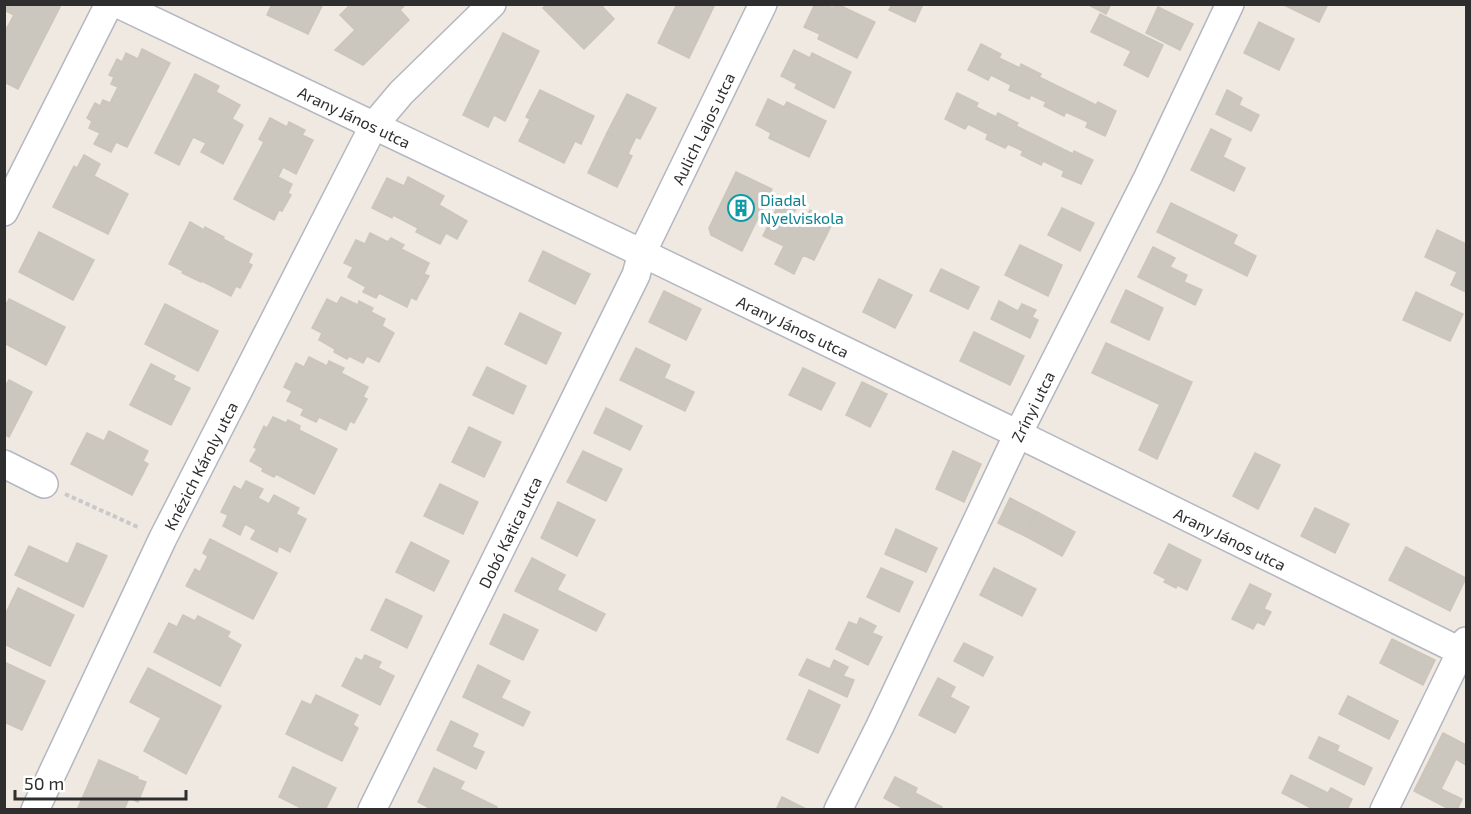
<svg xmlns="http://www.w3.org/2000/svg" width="1471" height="814" font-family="'Exo 2',sans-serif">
	<rect width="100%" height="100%" fill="#efe9e1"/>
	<g fill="#cbc7bf" stroke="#cbc5ba" stroke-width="1.5">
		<polygon points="4,4 56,4 60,7 18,89 4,82 4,33 14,15 4,10"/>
		<polygon points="272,4 323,4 308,34 267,15"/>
		<polygon points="351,4 406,4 400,10 409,20 363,65 335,50 355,30 340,15"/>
		<polygon points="547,4 600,4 614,19 584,49 543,8"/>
		<polygon points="677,4 715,4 689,58 658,43"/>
		<polygon points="815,4 824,4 833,8 834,4 837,4 875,22 857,58 818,39 820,34 804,27"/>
		<polygon points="889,4 923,4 915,22 889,10 891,6"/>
		<polygon points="1087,4 1111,4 1106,14"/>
		<polygon points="1282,4 1328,4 1319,22"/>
		<polygon points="1158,7 1193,24 1180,50 1146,33"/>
		<polygon points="1100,14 1163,45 1148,77 1124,65 1131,51 1091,32"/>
		<polygon points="1259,22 1294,39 1279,70 1244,53"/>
		<polygon points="503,33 539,51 505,121 494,115 488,127 463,115"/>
		<polygon points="981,44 1001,54 999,58 1020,68 1021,64 1041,74 1039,77 1096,105 1098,102 1116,111 1105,136 1086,127 1088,122 1066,112 1064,116 1044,106 1046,102 1031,95 1029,99 1009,90 1011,85 991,75 988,80 968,70"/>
		<polygon points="142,49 170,63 127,147 116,142 111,152 94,144 100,133 89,128 92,121 87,118 95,103 100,106 103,100 110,103 118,87 111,84 114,77 109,75 117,59 122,62 126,53 138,59"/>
		<polygon points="794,50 810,58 812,53 851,72 834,108 795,88 797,84 781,76"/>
		<polygon points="195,74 219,86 216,92 240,105 232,119 243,125 223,164 201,152 206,143 193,137 179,165 155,153"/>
		<polygon points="540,90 594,116 581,144 575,141 564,163 519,141 530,119 526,117"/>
		<polygon points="1227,90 1242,98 1239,105 1259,115 1251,131 1216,114"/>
		<polygon points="957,93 978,103 976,107 996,117 998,113 1018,123 1016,126 1073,154 1074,151 1093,160 1081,184 1062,176 1064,171 1043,161 1041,165 1021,155 1023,151 1008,144 1005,148 986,139 988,134 968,124 965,129 945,119"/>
		<polygon points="627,94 656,108 640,139 636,137 632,145 607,133"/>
		<polygon points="768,99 784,107 787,102 826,121 809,157 769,138 771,133 756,125"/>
		<polygon points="270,118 287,127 289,122 305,130 302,135 313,140 296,174 283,167 278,177 292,184 288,193 291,195 282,211 279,210 274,220 234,199 264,142 259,139"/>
		<polygon points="1211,129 1231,139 1223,157 1245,168 1234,191 1191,170"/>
		<polygon points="607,133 632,145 628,154 632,156 617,187 588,173"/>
		<polygon points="84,155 100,164 94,176 128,194 108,234 53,207 74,166 77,168"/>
		<polygon points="736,172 772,189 742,251 711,235 709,228"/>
		<polygon points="408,177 444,196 439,205 467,221 457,239 446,233 440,244 416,232 418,228 393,215 392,218 372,208 387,178 404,186"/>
		<polygon points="782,197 798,204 792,217 804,222 810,210 833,222 814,260 803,255 794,274 775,264 784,246 763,236"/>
		<polygon points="1171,203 1237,235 1233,244 1256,256 1247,276 1157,232"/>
		<polygon points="1062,208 1094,223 1080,251 1048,235"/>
		<polygon points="190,222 204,230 205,227 224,237 223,239 252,254 248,263 252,265 240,288 236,286 231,296 202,281 201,282 182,273 183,271 169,264"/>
		<polygon points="1437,230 1466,244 1466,292 1451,285 1457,272 1425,257"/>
		<polygon points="39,232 94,260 73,300 19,272"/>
		<polygon points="370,233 388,242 391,238 404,245 401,249 429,263 424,274 429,276 416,300 411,297 407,307 379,293 376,298 363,292 366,287 348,277 353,267 344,263 356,240 365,244"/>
		<polygon points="1020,245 1062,265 1048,296 1005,275"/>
		<polygon points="1153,247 1175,258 1170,267 1187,275 1184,282 1202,290 1195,305 1138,277"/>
		<polygon points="543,251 590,274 575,304 529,281"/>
		<polygon points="941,269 979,287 968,309 930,291"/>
		<polygon points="879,279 912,295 895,328 863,312"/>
		<polygon points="1126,290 1163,308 1149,340 1111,322"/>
		<polygon points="664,291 701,309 686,340 649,322"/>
		<polygon points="1416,292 1463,314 1450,341 1403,320"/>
		<polygon points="341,297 358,305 359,301 373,308 371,312 385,319 382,326 394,333 379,362 367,356 363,363 349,356 347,359 334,352 335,349 319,340 322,333 312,328 327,299 337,304"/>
		<polygon points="9,299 65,327 46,365 4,343 4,308"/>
		<polygon points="999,301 1018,311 1022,304 1036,310 1032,317 1038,320 1030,338 991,319"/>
		<polygon points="165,304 218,331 198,371 145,344"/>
		<polygon points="520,313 561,333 546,364 505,344"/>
		<polygon points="974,332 1024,356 1010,385 960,361"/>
		<polygon points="1106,343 1192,382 1178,413 1092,373"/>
		<polygon points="636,348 670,365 664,378 694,392 685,411 620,380"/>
		<polygon points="309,357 327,366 329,361 344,368 341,373 368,387 363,397 367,399 354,423 350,421 346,430 319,417 316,422 301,415 304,409 287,401 292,391 284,387 296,363 304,367"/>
		<polygon points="151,364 175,376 173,380 190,388 171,425 130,405"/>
		<polygon points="487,367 526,386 513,414 473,395"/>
		<polygon points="803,368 835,383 821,410 789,395"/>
		<polygon points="9,380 32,392 9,437 4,434 4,388"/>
		<polygon points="862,382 887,394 870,427 846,415"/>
		<polygon points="1160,404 1178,413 1157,459 1139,450"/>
		<polygon points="606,408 642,426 630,450 594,433"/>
		<polygon points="273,417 286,423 288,420 300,426 299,430 337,449 314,494 276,474 274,477 262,471 263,468 250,461 257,449 254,447 264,426 267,428"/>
		<polygon points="469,427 501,442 484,477 452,462"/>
		<polygon points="109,431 148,451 143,461 148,464 132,495 71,464 87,433 104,441"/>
		<polygon points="583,451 622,469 606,501 567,482"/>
		<polygon points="953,451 981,464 964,502 936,489"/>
		<polygon points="1255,453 1280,465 1258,509 1233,496"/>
		<polygon points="246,481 263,489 258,498 269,504 274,495 299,508 296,514 306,519 290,552 279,546 277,552 251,539 256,530 245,524 240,535 223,526 228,515 221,512 234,486 241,490"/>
		<polygon points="440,484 478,502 463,534 424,516"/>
		<polygon points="1010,498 1037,512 1025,536 998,523"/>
		<polygon points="558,502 595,520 577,556 541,538"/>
		<polygon points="1315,508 1349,524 1335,553 1301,536"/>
		<polygon points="1037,512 1075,532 1062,556 1025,536"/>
		<polygon points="896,529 937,548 926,572 885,554"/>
		<polygon points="210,539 277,573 253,619 186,586 195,569 200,572 208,556 203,553"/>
		<polygon points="411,542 449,561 434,591 396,572"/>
		<polygon points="77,543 107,556 83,607 15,575 29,546 68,564"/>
		<polygon points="1169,544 1201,560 1187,590 1177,585 1176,588 1164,582 1166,579 1154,573"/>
		<polygon points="1406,547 1466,578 1450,611 1389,580"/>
		<polygon points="532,558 565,575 557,590 605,614 596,631 515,591"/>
		<polygon points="881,568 913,582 899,612 867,597"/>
		<polygon points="994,568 1036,589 1022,616 980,595"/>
		<polygon points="1250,584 1271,594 1264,609 1271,612 1264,625 1257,622 1253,629 1232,619"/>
		<polygon points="18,588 74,615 50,666 4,644 4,617"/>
		<polygon points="386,599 422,616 407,648 371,630"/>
		<polygon points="504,614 538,630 523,660 490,644"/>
		<polygon points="183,615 195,621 198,616 230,632 227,637 241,645 220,686 154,652 169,623 177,627"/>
		<polygon points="860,618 876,626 872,633 882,637 868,665 836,649 849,622 857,625"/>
		<polygon points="1392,639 1435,660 1423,685 1380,663"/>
		<polygon points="964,643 993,657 983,676 954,661"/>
		<polygon points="365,655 381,662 378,668 394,676 380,705 342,686 356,658 362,661"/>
		<polygon points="807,659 830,669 834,660 848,667 843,676 854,680 847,697 799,675"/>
		<polygon points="4,662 45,681 22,730 4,722"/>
		<polygon points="478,665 510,681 501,698 530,712 523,726 463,697"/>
		<polygon points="148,668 221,706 186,774 144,751 161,718 130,702"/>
		<polygon points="938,678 955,687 950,697 969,707 955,733 919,715"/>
		<polygon points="809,690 840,705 818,753 787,739"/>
		<polygon points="316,695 358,715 353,725 358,728 342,761 286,734 302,701 311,705"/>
		<polygon points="1348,696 1398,721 1389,739 1339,714"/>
		<polygon points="451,721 478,734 472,747 484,752 476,769 437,750"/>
		<polygon points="1443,733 1466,745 1466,765 1456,759 1441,789 1462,799 1457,810 1451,810 1414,791"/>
		<polygon points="1319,737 1339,746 1337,751 1372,768 1364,785 1309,758"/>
		<polygon points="99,760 138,777 137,779 146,782 138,802 129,798 124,810 77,810"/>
		<polygon points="293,767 336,788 325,810 305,810 279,797"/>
		<polygon points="434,768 464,782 460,789 497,807 496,810 433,810 418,802"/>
		<polygon points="1291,775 1328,793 1331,788 1352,799 1347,810 1315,810 1282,793"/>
		<polygon points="895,777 917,788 915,793 942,807 941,810 906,810 884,798"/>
		<polygon points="782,797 808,810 776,810"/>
	</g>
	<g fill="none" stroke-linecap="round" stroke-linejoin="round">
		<defs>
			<g id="minor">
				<path id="s1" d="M118 4 642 253 1018 434 1466 654"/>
				<polyline points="4,212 109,4"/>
				<polyline points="4,464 44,484"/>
				<path id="s2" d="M35 810 163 538 374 125 401 93 492 4"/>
				<path id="s3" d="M372 810 636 275 642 253 763 4"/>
				<path id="s4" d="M838 810 880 726 1018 434 1148 177 1230 4"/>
				<polyline points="1384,810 1466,641"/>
			</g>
		</defs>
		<use href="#minor" stroke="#b4b7c1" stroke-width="30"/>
		<polyline stroke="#c9c9c9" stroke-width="4" stroke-dasharray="4.5 3" stroke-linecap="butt" points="65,494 140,528"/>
		<use href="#minor" stroke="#fff" stroke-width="27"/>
	</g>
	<defs>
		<symbol id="building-ring" viewBox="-11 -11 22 22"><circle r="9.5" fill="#fff" stroke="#0f9aa8" stroke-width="1.5"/><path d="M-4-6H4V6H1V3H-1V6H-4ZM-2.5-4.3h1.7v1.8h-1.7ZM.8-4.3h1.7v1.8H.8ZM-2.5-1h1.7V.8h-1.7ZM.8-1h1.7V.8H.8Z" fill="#0f9aa8"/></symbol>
	</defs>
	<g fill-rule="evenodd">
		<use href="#building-ring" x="726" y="193" width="30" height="30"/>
	</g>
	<g text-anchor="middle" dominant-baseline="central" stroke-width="6" stroke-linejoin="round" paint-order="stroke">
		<g font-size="16" fill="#2e2e2e" stroke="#fff">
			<text stroke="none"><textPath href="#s1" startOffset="262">Arany János utca</textPath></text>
			<text stroke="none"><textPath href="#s3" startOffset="758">Aulich Lajos utca</textPath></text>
			<text stroke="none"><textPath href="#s1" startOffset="748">Arany János utca</textPath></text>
			<text stroke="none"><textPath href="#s4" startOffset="448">Zrínyi utca</textPath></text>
			<text stroke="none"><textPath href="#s2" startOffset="382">Knézich Károly utca</textPath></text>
			<text stroke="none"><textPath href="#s3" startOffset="310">Dobó Katica utca</textPath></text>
			<text stroke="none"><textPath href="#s1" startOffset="1234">Arany János utca</textPath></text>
		</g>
		<g font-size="16" fill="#0d838f" stroke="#fff" text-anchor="start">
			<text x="760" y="199">Diadal<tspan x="760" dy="18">Nyelviskola</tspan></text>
		</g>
	</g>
	<rect width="1471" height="814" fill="none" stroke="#2e2e2e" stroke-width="12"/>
	<path d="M15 790v9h171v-9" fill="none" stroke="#2e2e2e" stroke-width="3"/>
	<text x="24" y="790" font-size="18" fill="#2e2e2e" stroke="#ffffff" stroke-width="4.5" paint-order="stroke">50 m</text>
</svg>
